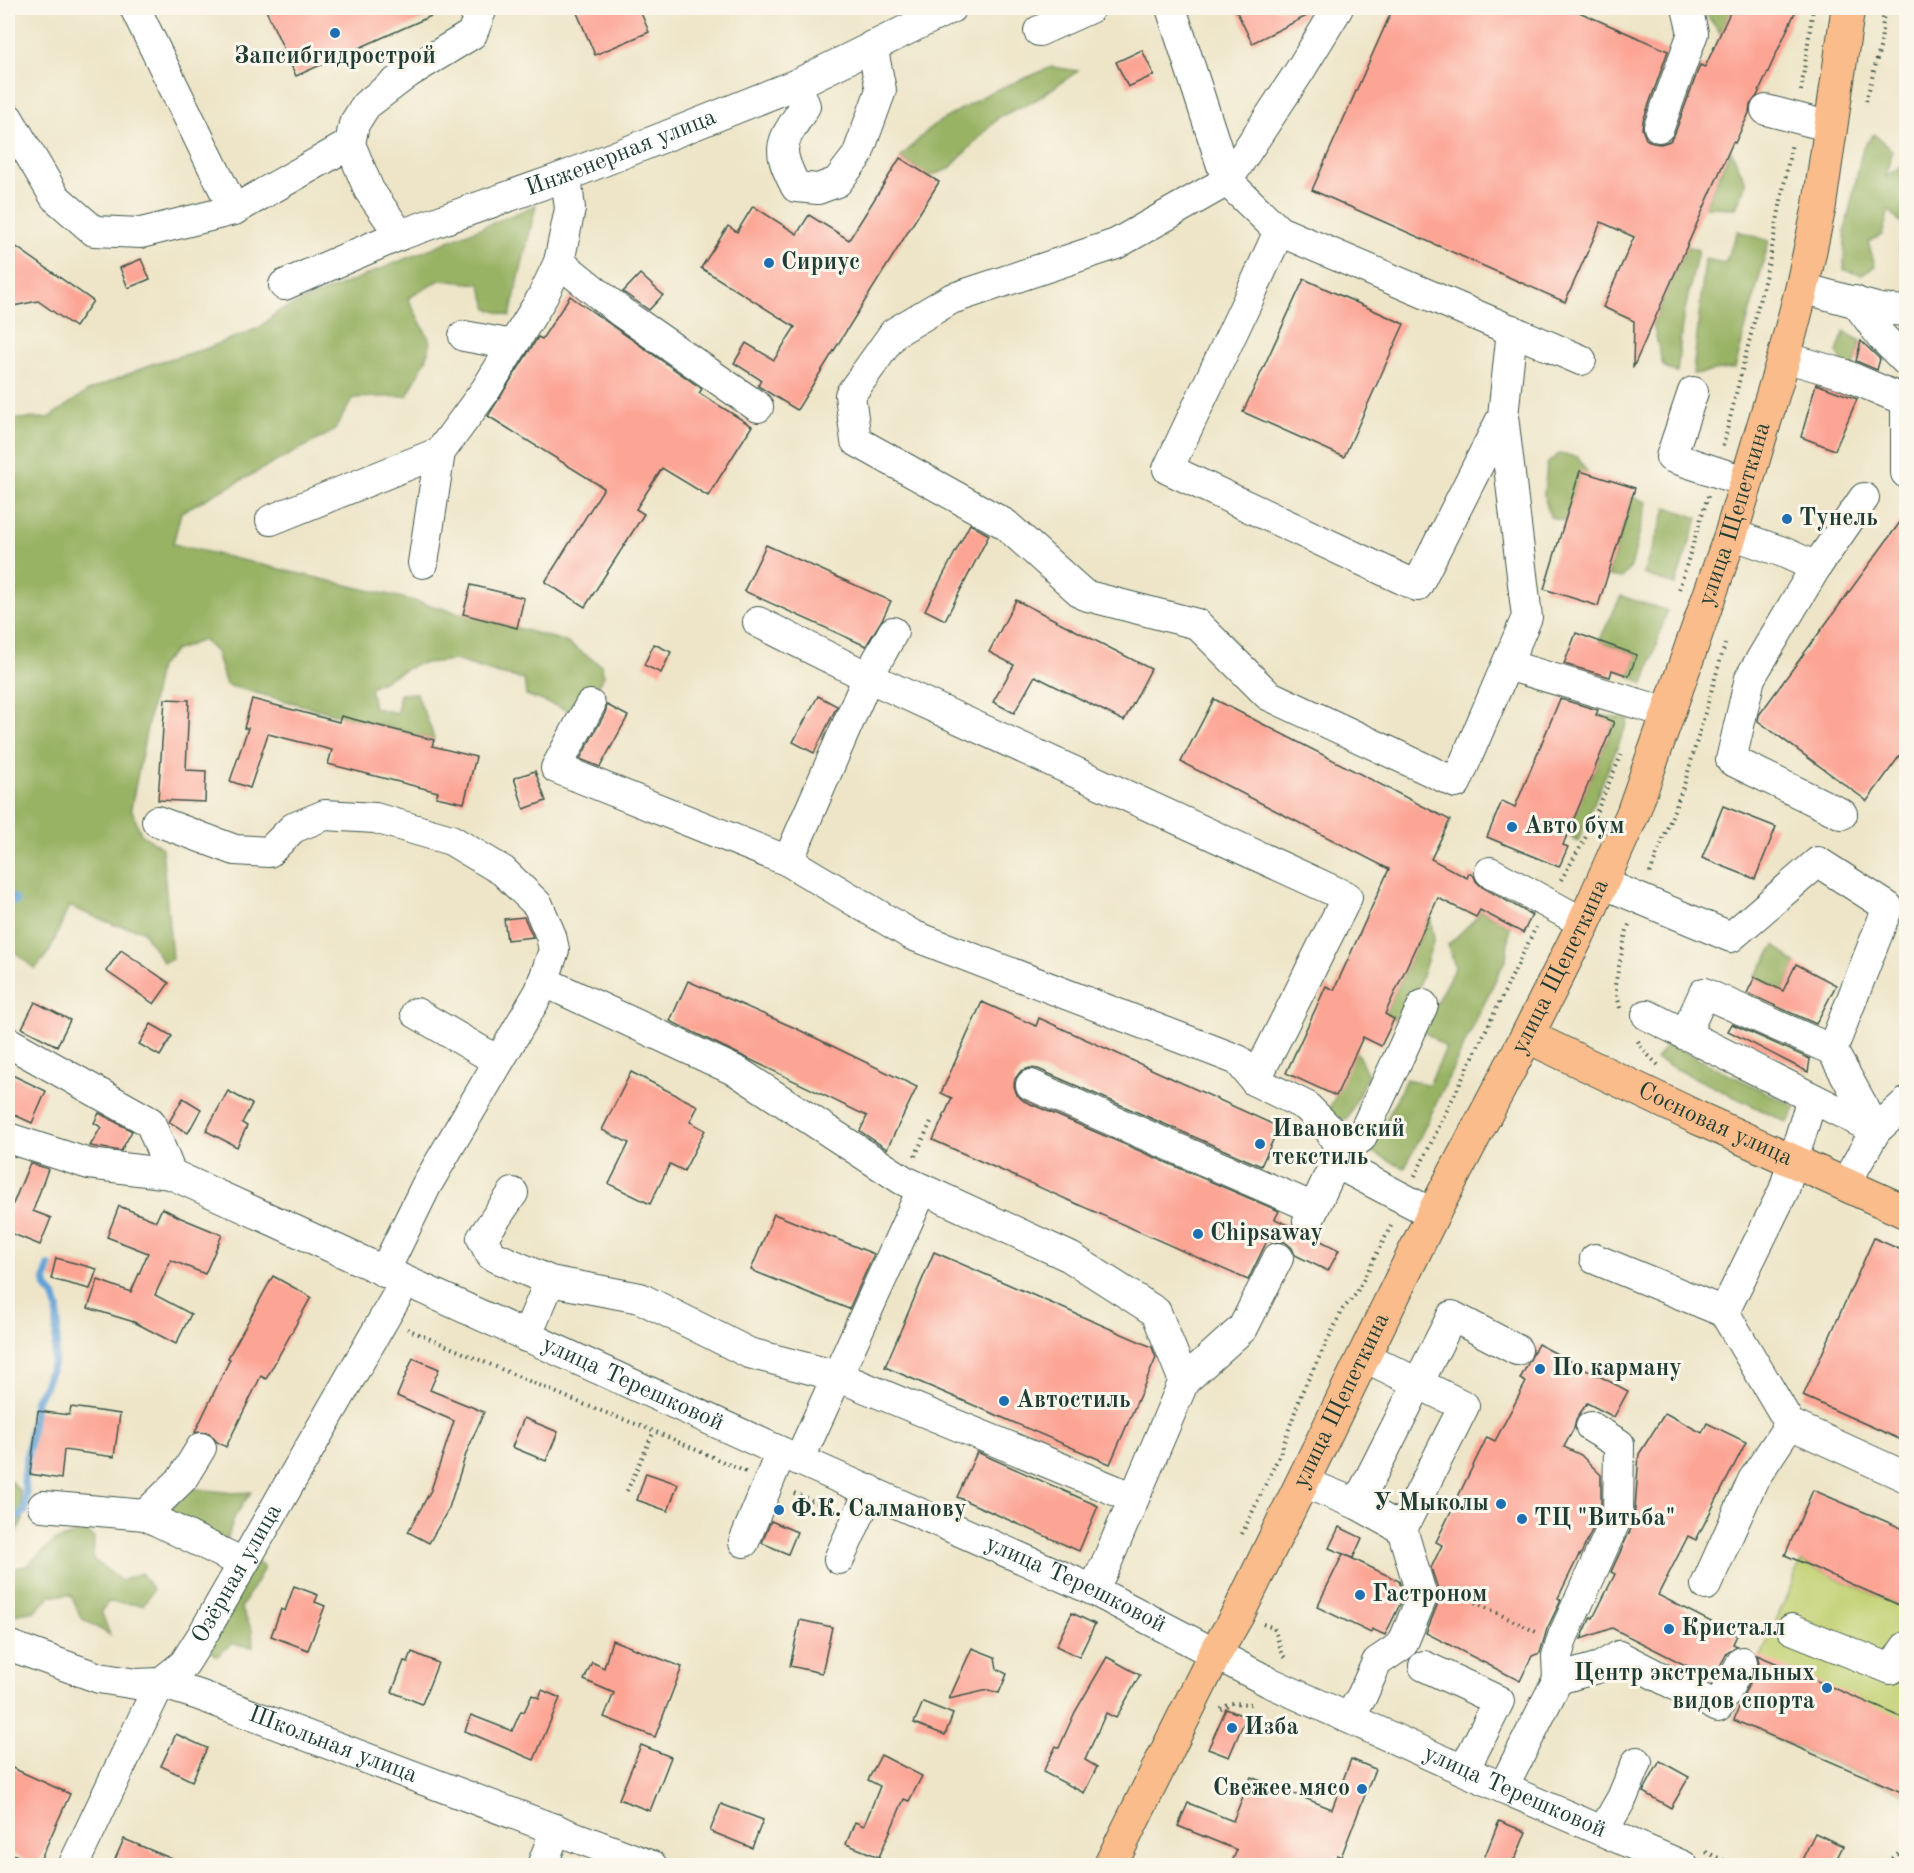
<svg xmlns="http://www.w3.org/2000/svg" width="1914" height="1873" font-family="'Old Standard TT',serif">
	<rect width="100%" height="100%" fill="#fbf7ec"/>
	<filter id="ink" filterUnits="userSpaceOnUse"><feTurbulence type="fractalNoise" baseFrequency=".0167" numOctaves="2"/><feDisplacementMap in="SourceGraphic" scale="12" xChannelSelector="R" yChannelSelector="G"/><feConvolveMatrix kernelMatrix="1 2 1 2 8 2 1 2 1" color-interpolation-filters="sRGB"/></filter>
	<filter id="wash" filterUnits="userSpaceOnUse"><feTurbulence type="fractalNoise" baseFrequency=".008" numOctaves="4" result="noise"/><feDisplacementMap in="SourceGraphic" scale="24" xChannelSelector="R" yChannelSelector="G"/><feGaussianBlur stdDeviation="1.35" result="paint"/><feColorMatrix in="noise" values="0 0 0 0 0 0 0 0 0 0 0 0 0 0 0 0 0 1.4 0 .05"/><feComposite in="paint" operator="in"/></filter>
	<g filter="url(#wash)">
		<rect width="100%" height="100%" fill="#eee5c8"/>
		<polygon fill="#c2d173" stroke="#708754" stroke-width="1.5" points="1801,1562 1906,1608 1906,1794 1734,1720"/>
		<g fill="#99b365" stroke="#5c784c" stroke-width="1.5">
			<polygon points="1705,8 1732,8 1720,33 1704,11"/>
			<polygon points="1052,67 1078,71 1037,99 999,117 949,169 930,176 900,158 932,126 989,93"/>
			<polygon points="1874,134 1892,151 1886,176 1906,164 1906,262 1900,251 1903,225 1889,210 1882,235 1868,242 1875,266 1862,275 1844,270 1845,231 1863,147"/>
			<polygon points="1731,150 1746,183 1736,208 1705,207"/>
			<path d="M536 205 510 316 488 309 480 284 440 280 408 298 430 341 427 357 407 396 353 398 334 431 181 512 173 544 402 598 517 628 564 641 601 665 604 676 578 714 526 695 524 679 499 674 455 660 416 664 370 687 374 708 397 713 400 694 417 693C422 713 430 720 434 740L226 685 216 652 203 640 174 651 159 667 131 808 141 834 162 848 172 959 163 962 142 930 115 925 69 906 49 952 35 969 8 946V419L48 418 88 391 155 363 205 349 259 328 279 311Z"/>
			<polygon points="1738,231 1769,241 1735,368 1693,374 1705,259 1725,263"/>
			<polygon points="1687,246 1698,250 1682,324 1677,373 1663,366 1653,324"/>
			<polygon points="1844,332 1861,341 1853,370 1845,367 1837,352"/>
			<polygon points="1559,454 1578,457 1588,474 1580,472 1565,521 1550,517 1544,495 1547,464"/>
			<polygon points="1632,497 1647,502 1631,567 1622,578 1608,576"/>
			<polygon points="1667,507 1698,518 1675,585 1643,574"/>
			<polygon points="1621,596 1667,611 1644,684 1629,676 1637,655 1599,641"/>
			<polygon points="1597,715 1629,719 1578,841 1567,834 1614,723"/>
			<polygon points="1480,910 1510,926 1506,958 1405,1168 1371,1152 1406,1079 1429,1085 1446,1048 1422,1030 1455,967 1448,945 1476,918"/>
			<polygon points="1430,916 1434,939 1408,1019 1394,1019 1385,1014"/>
			<polygon points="1775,945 1796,964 1783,991 1755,977"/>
			<polygon points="1668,1044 1796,1107 1788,1123 1656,1059"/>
			<polygon points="1356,1051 1368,1075 1347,1119 1326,1117"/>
			<polygon points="8,1478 20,1491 23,1520 8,1545"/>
			<polygon points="189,1488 233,1493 251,1492 234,1518 227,1540 179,1527 171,1507"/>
			<polygon points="85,1530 94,1538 93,1559 121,1581 141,1573 153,1590 143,1605 108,1602 101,1611 110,1635 81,1618 71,1595 51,1595 35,1611 8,1616 8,1569 26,1566 54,1542"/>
			<polygon points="255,1559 264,1568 241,1608 252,1630 253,1647 232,1644 217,1656 202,1641"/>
		</g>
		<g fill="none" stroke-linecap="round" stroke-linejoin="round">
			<g stroke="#62a2d5" stroke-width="8">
				<polyline points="8,894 16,901"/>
				<polyline points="8,1519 19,1516 25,1511 26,1493 24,1479 36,1400 45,1386 54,1362 56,1344 58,1309 54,1296 46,1287 45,1280 49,1266"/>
			</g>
		</g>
		<g id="blocks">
			<g fill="#fca595">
				<polygon points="265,8 449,8 296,76"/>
				<polygon points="575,8 639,8 649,32 595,55"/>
				<polygon points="1235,8 1318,8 1315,12 1252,43"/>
				<polygon points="1393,8 1570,8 1668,51 1643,121 1642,129 1646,139 1653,143 1661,144 1670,141 1675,133 1700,65 1705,67 1732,8 1797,8 1757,96 1750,105 1749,113 1735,143 1733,142 1633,368 1634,321 1603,307 1634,237 1601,222 1565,302 1312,190"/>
				<polygon points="1142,50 1154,75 1128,87 1116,62"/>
				<polygon points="900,158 939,182 797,410 758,386 761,380 734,363 746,343 774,360 795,327 701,268 728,226 737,232 753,206 797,234 809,215 849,240"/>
				<polygon points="8,241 93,301 75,327 38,301 8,307"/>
				<polygon points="141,259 150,279 128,288 120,268"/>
				<polygon points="640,274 663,295 649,310 623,292"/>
				<polygon points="1304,279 1404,324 1344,457 1243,412"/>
				<polygon points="570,296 702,389 699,393 752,426 708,496 662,468 636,509 644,514 585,607 545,582 604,488 488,416 538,337 542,339"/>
				<polygon points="1861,341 1880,359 1877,370 1856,361"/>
				<polygon points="1816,384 1857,399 1835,450 1801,437"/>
				<polygon points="1580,471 1635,488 1598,606 1544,589"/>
				<polygon points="1906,514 1906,747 1867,801 1758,721 1759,715"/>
				<polygon points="970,524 989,535 945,620 925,610"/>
				<polygon points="766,545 891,601 883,618 866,646 744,591"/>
				<polygon points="471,585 524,598 517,628 463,614"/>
				<polygon points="1016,600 1151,669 1124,721 1035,676 1014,713 993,702 1014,665 989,652"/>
				<polygon points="1576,633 1637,655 1629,676 1612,670 1610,677 1564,664"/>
				<polygon points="654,644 671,652 661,673 644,665"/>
				<polygon points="818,696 837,706 814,753 793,742"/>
				<polygon points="165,699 189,700 186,770 206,771 205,802 158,800"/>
				<polygon points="252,699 339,722 341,716 434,740 432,746 476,757 464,803 436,797 438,792 328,764 332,750 268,734 250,788 230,781 248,728 244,728"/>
				<polygon points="1214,699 1450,820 1431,859 1467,878 1469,873 1474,876 1476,881 1482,887 1532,915 1523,933 1480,910 1476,917 1438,898 1385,1014 1394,1019 1381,1046 1363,1037 1336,1096 1286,1073 1326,986 1334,990 1389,869 1181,762"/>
				<polygon points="1560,699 1598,710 1596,715 1614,722 1565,840 1563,845 1568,847 1559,867 1487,837 1502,801 1515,807"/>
				<polygon points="607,705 628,716 600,767 580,759 605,713"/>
				<polygon points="535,771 546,801 524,809 514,778"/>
				<polygon points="1723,806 1776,827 1755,879 1702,858"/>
				<polygon points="524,917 533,937 507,940 504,919"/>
				<polygon points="121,950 169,983 154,1004 106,971"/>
				<polygon points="1796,964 1836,985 1816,1024 1747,993 1755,977 1783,991"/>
				<polygon points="688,981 795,1028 917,1087 887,1149 860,1131 867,1116 670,1021"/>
				<polygon points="35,1002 70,1020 57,1046 22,1028"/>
				<polygon points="982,1002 1036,1026 1039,1018 1279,1127 1261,1166 1038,1069 1030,1068 1021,1071 1015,1079 1014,1086 1017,1095 1024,1101 1279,1211 1275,1219 1292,1227 1300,1236 1313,1237 1339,1250 1328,1271 1295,1255 1292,1248 1285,1242 1267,1241 1248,1280 933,1140 952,1098 941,1093"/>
				<polygon points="151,1024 172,1036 160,1056 139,1044"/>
				<polygon points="1732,1024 1810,1059 1808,1072 1728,1031"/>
				<polygon points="631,1072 698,1106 690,1122 705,1130 684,1171 670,1164 650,1204 609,1184 629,1143 602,1130"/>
				<polygon points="8,1073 46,1091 32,1123 8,1112"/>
				<polygon points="228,1091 252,1104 242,1123 247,1126 237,1147 206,1131"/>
				<polygon points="183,1098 201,1109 188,1133 169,1122"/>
				<polygon points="99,1113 132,1131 121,1151 90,1146 101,1127 94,1123"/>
				<polygon points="30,1163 48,1169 33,1211 51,1218 40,1245 8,1232 8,1216"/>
				<polygon points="119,1206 156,1221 162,1208 181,1218 222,1235 205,1274 171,1260 155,1295 191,1314 176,1344 134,1322 88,1308 98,1280 131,1292 148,1253 107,1237"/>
				<polygon points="774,1214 874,1254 849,1309 751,1270"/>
				<polygon points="1874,1238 1906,1252 1906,1442 1803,1396"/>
				<polygon points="934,1252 1152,1347 1156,1358 1110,1464 885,1367"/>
				<polygon points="56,1258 97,1269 90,1289 51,1279"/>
				<polygon points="273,1276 311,1297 266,1379 261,1376 226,1447 217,1442 209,1433 195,1432 230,1359 228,1358"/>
				<polygon points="1538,1344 1628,1391 1614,1417 1587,1403 1576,1419 1574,1428 1564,1447 1581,1455 1601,1475 1601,1511 1580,1556 1579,1555 1558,1598 1561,1600 1547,1629 1540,1653 1532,1656 1520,1681 1426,1633 1438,1603 1439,1592 1431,1568 1442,1545 1436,1542 1487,1437 1495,1441 1526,1382 1520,1379"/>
				<polygon points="413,1358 439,1369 430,1390 484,1412 466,1454 449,1508 429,1543 408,1532 431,1490 454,1421 397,1396"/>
				<polygon points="71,1407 120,1414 114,1457 64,1450 61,1479 30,1474 38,1411 69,1415"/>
				<polygon points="1665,1413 1702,1433 1707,1423 1746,1442 1696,1540 1688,1536 1658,1595 1737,1635 1733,1644 1737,1646 1727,1653 1713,1679 1612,1628 1581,1639 1591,1617 1593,1618 1615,1574 1611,1572 1634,1522 1639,1454"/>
				<polygon points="524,1418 558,1432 546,1461 512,1447"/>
				<polygon points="977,1452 1098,1506 1079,1551 957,1497"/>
				<polygon points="646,1473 678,1484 668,1511 637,1500"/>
				<polygon points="1813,1490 1906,1530 1906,1608 1785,1555"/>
				<polygon points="771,1521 797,1532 788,1554 762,1543"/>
				<polygon points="1339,1527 1362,1538 1353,1558 1329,1548"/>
				<polygon points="1343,1554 1399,1581 1404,1596 1385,1635 1372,1629 1371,1633 1317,1607"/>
				<polygon points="294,1586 318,1595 315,1602 325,1606 308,1650 271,1636 281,1609 285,1611"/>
				<polygon points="1072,1613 1095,1624 1079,1657 1056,1646"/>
				<polygon points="800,1620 832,1627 822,1673 790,1666"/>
				<polygon points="612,1640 682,1667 655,1737 604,1717 614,1693 584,1680 592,1662 604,1668"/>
				<polygon points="972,1648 995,1657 997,1669 1007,1674 999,1693 988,1690 949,1699"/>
				<polygon points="412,1652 438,1663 422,1704 392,1692 404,1661 408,1662"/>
				<polygon points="1757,1655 1906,1719 1906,1794 1734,1720 1744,1694 1757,1670 1759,1662"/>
				<polygon points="1107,1657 1140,1675 1116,1718 1106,1713 1085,1760 1097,1767 1084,1793 1043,1772 1056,1746 1059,1748 1075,1712"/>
				<polygon points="542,1690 560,1698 534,1760 465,1731 471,1715 512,1731 521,1711 524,1712 532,1695 539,1698"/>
				<polygon points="923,1702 953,1714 945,1735 914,1723"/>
				<polygon points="1226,1709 1246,1717 1229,1757 1208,1749"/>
				<polygon points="176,1734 207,1748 192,1781 161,1766"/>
				<polygon points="641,1745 671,1757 650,1811 619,1799"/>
				<polygon points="881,1755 922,1776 909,1801 904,1799 879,1857 846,1844 855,1822 864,1826 880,1786 868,1780"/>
				<polygon points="1351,1759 1375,1769 1341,1857 1337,1855 1333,1866 1230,1866 1237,1850 1178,1826 1188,1803 1233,1821 1251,1777 1332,1809"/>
				<polygon points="1660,1761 1689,1777 1671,1808 1643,1792"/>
				<polygon points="8,1766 70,1794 38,1865 8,1852"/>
				<polygon points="721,1804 763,1820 752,1848 710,1831"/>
				<polygon points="1499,1821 1526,1832 1516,1857 1508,1866 1481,1866"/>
				<polygon points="1815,1833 1843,1846 1833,1866 1799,1866"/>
				<polygon points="124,1839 187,1865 187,1866 112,1866"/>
			</g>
		</g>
	</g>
	<g filter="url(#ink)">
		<use href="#blocks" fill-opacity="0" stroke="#3e564a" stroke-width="1.5"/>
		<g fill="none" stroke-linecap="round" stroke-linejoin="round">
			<defs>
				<g id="minor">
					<polyline points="135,8 234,210"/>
					<polyline points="1171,8 1227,181 1279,231 1581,360"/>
					<polyline points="1338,8 1299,72 1227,181 1116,244 951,299 894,333 850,395 856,441 1005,524 1084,595 1197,624 1268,695 1456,783 1527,617 1503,416"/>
					<polyline points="1039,31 1090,8"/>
					<path d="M797 84 805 106C782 143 774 145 796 187L818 189 837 182 857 156 881 90 872 46"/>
					<polyline points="1766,110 1831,127"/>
					<polyline points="8,118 55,197 94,231 141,233 234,210 350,144"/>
					<polyline points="1659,127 1693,33 1687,8"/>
					<polyline points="1279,231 1247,302 1168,469 1417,586 1503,416 1512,330"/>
					<polyline points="400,235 369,190 350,144 354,124 366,105 408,73 472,34 482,8"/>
					<polyline points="559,262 621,312 758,407"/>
					<path id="s1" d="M284 285 400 235 566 176 797 84 951 8"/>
					<polyline points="1802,288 1880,309 1906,311"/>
					<polyline points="1855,301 1882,337 1906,361"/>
					<polyline points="464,336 513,345"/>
					<polyline points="1784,357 1843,374 1906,401 1906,473"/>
					<polyline points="1693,392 1671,457 1747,482"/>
					<polyline points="271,520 440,452"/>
					<polyline points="1731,534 1783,552 1816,567"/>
					<polyline points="423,563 440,452 485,391 543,296 559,262 570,209 566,176"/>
					<polyline points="758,622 868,677 1347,897 1255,1081"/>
					<polyline points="893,632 868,677 788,861 912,935 1238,1060 1255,1081 1306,1106 1329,1129 1341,1150"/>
					<polyline points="1507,665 1669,713"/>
					<polyline points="590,705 556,768 788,861"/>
					<polyline points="1842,814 1731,760 1750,678 1816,567 1864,498"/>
					<polyline points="157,821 235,850 269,852 293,828 325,815 375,818 451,840 503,871 538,905 551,936 554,950 540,991 426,1186 384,1272"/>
					<polyline points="1490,872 1584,923"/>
					<polyline points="1602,883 1731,937 1818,862 1888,907 1832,1050"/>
					<polyline points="543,981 738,1072 903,1180 1070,1257 1156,1312 1184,1381 1106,1564 1093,1590"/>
					<polyline points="416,1013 498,1061"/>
					<polyline points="1647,1015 1876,1130 1906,1103"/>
					<polyline points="1685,1035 1704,993 1832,1050 1876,1130 1845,1184"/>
					<polyline points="8,1042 150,1122 171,1174"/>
					<polyline points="1031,1085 1314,1208"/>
					<polyline points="1812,1098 1784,1190 1724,1312 1790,1424 1906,1477"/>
					<path id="s2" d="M8 1138 89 1164 171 1174 781 1452 1093 1590 1269 1682 1503 1788 1683 1866"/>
					<polyline points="1336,1163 1433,1214"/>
					<polyline points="513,1193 482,1238 491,1255 550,1281 640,1298 749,1353 837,1376 1134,1498"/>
					<polyline points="1308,1221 1341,1150 1361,1138 1423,1005"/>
					<polyline points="1595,1259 1724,1312"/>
					<polyline points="526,1337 550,1281"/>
					<polyline points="1184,1381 1243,1328 1278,1258"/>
					<polyline points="799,1460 922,1190"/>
					<polyline points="1303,1482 1357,1504 1402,1529"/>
					<polyline points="1357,1504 1452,1316 1517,1350"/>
					<polyline points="43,1506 145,1515 243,1563"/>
					<polyline points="145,1515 182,1479 201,1448"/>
					<polyline points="744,1542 781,1452"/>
					<polyline points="839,1559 870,1490"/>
					<polyline points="1706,1585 1753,1480 1790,1424"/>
					<polyline points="1792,1629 1891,1669 1906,1647"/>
					<path id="s3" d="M8 1645 99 1678 136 1684 160 1683 199 1695 652 1866"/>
					<polyline points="1424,1666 1499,1701 1464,1770"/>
					<polyline points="1558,1679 1600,1667 1619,1656 1718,1707 1742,1662"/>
					<polyline points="1349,1718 1362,1696 1377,1662 1402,1645 1422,1597 1402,1529 1464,1406 1363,1356"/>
					<polyline points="1503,1788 1558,1679 1557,1656 1563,1636 1618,1515 1619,1444 1591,1427"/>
					<polyline points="1603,1831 1622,1798 1637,1762"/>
					<path id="s4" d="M73 1866 160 1683 184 1664 203 1634 405 1282"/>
					<polyline points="542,1866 556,1829"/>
				</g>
				<g id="major">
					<path id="s5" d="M1527 1036 1698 1118 1906 1212"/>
					<path id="s6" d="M1110 1866 1215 1654 1238 1614 1433 1214 1527 1036 1584 923 1633 813 1731 534 1784 357 1802 288 1819 208 1848 8"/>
				</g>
			</defs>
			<use href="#minor" stroke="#3e564a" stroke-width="32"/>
			<use href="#major" stroke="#3e564a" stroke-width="35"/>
			<g stroke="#3e564a" stroke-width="4" stroke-dasharray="1.5 4.5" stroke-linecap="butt">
				<polyline points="1801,91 1813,8"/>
				<polyline points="1866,101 1881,44 1884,8"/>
				<polyline points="1723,446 1770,258 1792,143"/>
				<polyline points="1679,589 1708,496"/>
				<polyline points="1650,873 1685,782 1725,644"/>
				<polyline points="1561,880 1584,841 1621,755"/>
				<polyline points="1620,1008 1615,985 1626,933 1630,922"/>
				<polyline points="1638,1041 1642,1049 1658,1065"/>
				<polyline points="915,1156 931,1122"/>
				<polyline points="1415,1176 1536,927"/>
				<polyline points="407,1329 583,1404 654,1431 746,1472"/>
				<polyline points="627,1491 654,1431"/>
				<polyline points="794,1493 834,1510"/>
				<polyline points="1242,1534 1280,1454 1302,1392 1343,1309 1356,1294 1392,1224"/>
				<polyline points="1448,1589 1536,1632"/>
				<polyline points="1263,1624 1274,1628 1282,1653 1288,1660"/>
				<polyline points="1221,1709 1231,1703 1251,1704"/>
				<polyline points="1706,1852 1736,1866"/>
				<polyline points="1883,1866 1906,1848"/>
			</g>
			<use href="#minor" stroke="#fff" stroke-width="30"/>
			<use href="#major" stroke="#f9bc8a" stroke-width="33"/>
		</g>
	</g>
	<g fill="#1f6fb2" stroke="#fbf7ec" stroke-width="2">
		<circle cx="335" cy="33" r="6"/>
		<circle cx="769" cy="263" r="6"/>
		<circle cx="1787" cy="519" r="6"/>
		<circle cx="1512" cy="827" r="6"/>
		<circle cx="1260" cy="1144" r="6"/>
		<circle cx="1198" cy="1234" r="6"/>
		<circle cx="1540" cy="1369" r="6"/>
		<circle cx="1004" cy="1401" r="6"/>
		<circle cx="1501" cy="1504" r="6"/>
		<circle cx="779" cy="1510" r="6"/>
		<circle cx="1522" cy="1519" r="6"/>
		<circle cx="1360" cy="1595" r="6"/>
		<circle cx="1669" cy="1629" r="6"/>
		<circle cx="1827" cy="1688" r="6"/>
		<circle cx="1232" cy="1728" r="6"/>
		<circle cx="1362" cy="1789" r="6"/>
	</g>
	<g text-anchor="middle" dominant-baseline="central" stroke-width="6" stroke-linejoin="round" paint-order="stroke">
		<g font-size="24" font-weight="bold" fill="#1f3d34" stroke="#fbf7ec" text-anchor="start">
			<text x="335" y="57" text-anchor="middle">Запсибгидрострой</text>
			<text x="781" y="263">Сириус</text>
			<text x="1799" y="519">Тунель</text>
			<text x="1524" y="827">Авто бум</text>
			<text x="1272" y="1130">Ивановский<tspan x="1272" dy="28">текстиль</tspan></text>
			<text x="1210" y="1234">Chipsaway</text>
			<text x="1552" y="1369">По карману</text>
			<text x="1016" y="1401">Автостиль</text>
			<text x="1489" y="1504" text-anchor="end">У Мыколы</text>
			<text x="791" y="1510">Ф.К. Салманову</text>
			<text x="1534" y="1519">ТЦ "Витьба"</text>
			<text x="1372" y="1595">Гастроном</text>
			<text x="1681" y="1629">Кристалл</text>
			<text x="1815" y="1674" text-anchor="end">Центр экстремальных<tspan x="1815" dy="28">видов спорта</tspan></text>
			<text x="1244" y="1728">Изба</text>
			<text x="1350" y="1789" text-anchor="end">Свежее мясо</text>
		</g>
		<g font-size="24" fill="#1f3d34" stroke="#fbf7ec">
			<text stroke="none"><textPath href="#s1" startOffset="362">Инженерная улица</textPath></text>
			<text stroke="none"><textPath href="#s6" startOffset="1492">улица Щепеткина</textPath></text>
			<text stroke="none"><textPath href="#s6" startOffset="1006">улица Щепеткина</textPath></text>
			<text stroke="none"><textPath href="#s5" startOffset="208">Сосновая улица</textPath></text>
			<text stroke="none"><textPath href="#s2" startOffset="675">улица Терешковой</textPath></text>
			<text stroke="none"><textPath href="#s6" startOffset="520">улица Щепеткина</textPath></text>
			<text stroke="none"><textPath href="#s4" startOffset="338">Озёрная улица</textPath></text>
			<text stroke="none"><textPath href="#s2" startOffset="1161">улица Терешковой</textPath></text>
			<text stroke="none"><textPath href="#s3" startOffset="342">Школьная улица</textPath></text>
			<text stroke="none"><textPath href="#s2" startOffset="1647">улица Терешковой</textPath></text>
		</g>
	</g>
	<rect width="1914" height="1873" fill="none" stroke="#fbf7ec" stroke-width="30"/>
</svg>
